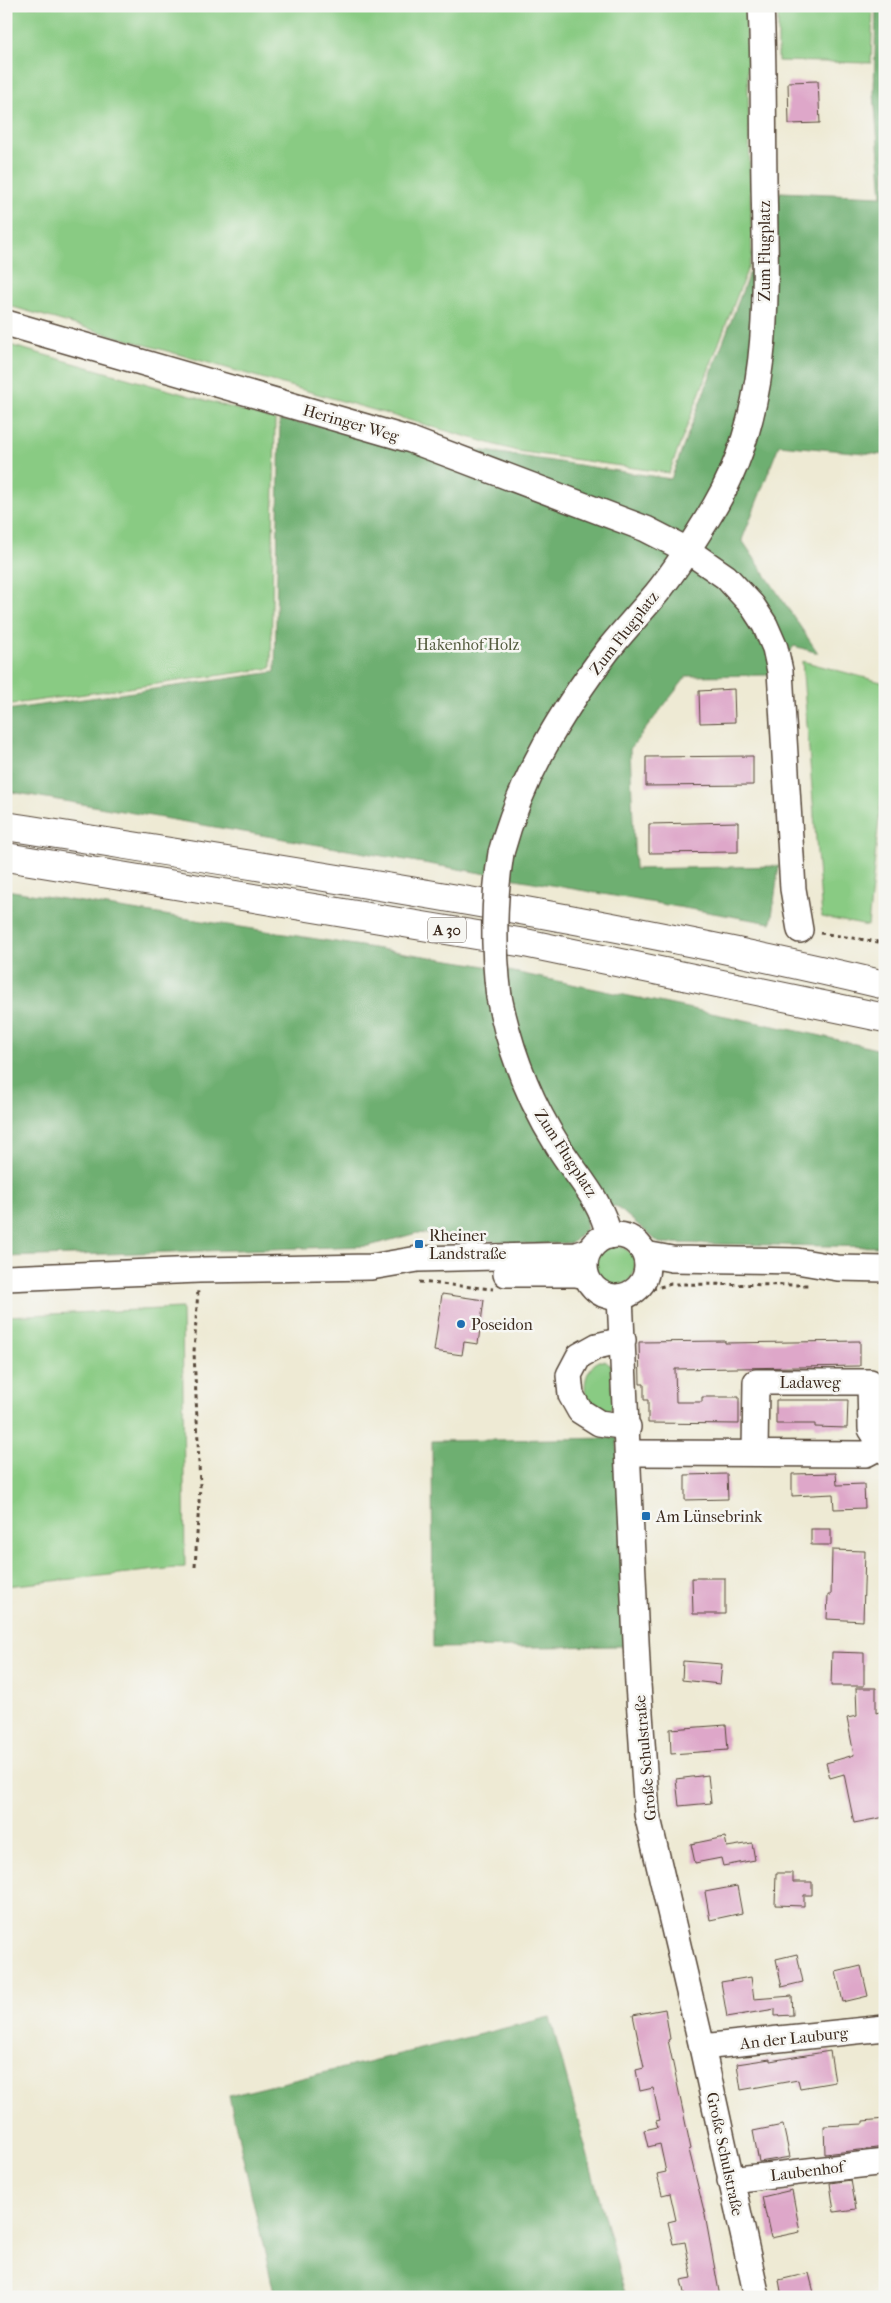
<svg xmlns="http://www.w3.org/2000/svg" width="891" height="2303" font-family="'IM FELL French Canon',serif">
	<rect width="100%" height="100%" fill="#f6f6f2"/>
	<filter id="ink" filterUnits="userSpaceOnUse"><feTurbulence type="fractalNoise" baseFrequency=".02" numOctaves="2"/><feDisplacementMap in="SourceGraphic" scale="10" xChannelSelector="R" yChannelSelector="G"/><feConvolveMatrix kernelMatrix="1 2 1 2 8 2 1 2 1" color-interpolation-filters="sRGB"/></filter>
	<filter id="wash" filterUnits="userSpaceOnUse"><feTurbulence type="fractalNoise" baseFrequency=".0096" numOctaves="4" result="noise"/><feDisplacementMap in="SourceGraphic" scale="20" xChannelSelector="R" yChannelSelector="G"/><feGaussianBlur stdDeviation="1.12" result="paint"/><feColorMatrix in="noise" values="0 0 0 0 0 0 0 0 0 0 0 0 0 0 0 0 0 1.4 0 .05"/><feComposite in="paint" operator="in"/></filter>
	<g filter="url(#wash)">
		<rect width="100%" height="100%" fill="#eeead4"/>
		<g fill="#89cb83" stroke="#627a50">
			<polygon points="6,6 746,6 752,257 669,473 517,451 6,305"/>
			<polygon points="778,6 873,6 871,63 778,61"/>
			<polygon points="6,344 275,420 271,668 6,705"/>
			<polygon points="802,661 885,683 885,759 868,926 822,917"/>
			<polygon points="885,866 885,926 878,926"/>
			<circle cx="615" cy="1266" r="20"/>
			<polygon points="182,1308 185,1567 6,1586 6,1316"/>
			<path d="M598 1361H605L611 1366 613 1405 609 1412C582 1414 577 1376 598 1361Z"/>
		</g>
		<g fill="#6eaf71" stroke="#546c48">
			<polygon points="876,6 885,6 885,455 779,445 742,540 818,653 794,646 771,675 687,676 630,749 635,869 779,866 771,923 6,791 6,710 275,672 280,420 671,479 780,192 882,196 874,94"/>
			<polygon points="6,890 475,964 817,1035 885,1051 885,1247 659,1243 616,1206 587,1212 586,1229 572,1243 523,1244 417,1233 369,1246 6,1257"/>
			<polygon points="617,1438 628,1646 433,1648 432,1441"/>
			<polygon points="550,2017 626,2297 275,2297 229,2096"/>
		</g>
		<g id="blocks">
			<g fill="#dea7c9">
				<polygon points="818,81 820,123 789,124 788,82"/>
				<polygon points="734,689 735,722 700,723 699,691"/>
				<polygon points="753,756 753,785 646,786 646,757"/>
				<polygon points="738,822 738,852 649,853 649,824"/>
				<polygon points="442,1294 484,1300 478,1344 464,1342 462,1355 434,1351"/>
				<polygon points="725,1341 725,1343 860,1341 860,1366 675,1369 676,1402 702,1402 702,1397 739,1397 739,1424 648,1423 648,1400 644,1400 644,1384 640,1384 639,1342"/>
				<polygon points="776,1400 848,1400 847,1428 815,1427 815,1424 776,1424"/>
				<polygon points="836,1473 837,1485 864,1484 865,1508 834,1509 833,1494 792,1496 792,1474"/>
				<polygon points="727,1474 728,1499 685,1500 685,1475"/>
				<rect x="811" y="1529" width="20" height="16"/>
				<polygon points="832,1550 865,1551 863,1621 827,1619 828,1595 831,1595"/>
				<polygon points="692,1578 725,1578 725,1614 693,1614"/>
				<polygon points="832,1652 864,1653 864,1686 831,1686"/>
				<polygon points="683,1661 722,1664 720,1684 682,1680"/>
				<polygon points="856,1688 876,1688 876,1713 883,1711 885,1722 885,1817 854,1823 844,1774 830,1778 826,1763 854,1755 847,1718 857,1716"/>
				<polygon points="726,1725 728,1750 671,1754 670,1729"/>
				<polygon points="708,1775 711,1803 679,1806 676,1779"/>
				<polygon points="725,1837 727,1847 752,1843 755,1860 723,1866 721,1858 695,1863 691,1844"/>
				<polygon points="776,1873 793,1873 793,1882 812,1882 812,1895 804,1895 804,1906 775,1905"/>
				<polygon points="737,1886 742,1913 710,1920 705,1892"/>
				<polygon points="797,1954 803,1982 782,1987 776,1959"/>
				<polygon points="861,1966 868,1996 843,2002 836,1972"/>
				<polygon points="751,1977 754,1999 792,1996 793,2015 775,2016 775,2009 727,2017 721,1982"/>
				<polygon points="665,2009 670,2039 668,2040 691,2149 689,2150 705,2215 720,2297 685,2297 681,2280 692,2278 685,2242 673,2244 668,2222 676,2220 670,2193 662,2195 657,2174 666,2172 660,2144 648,2147 644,2130 658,2127 656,2121 660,2120 653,2088 640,2091 636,2070 644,2068 633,2015"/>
				<polygon points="830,2051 835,2082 800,2088 798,2080 741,2090 737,2064 770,2059 770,2061"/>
				<polygon points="885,2119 885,2147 825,2154 824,2126 863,2124 863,2121"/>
				<polygon points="783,2125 790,2157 759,2162 753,2131"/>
				<polygon points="851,2180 856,2209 834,2212 830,2183"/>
				<polygon points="792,2190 800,2232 771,2238 762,2197"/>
				<polygon points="809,2273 815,2297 782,2297 779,2280"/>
			</g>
		</g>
	</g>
	<g filter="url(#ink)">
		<use href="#blocks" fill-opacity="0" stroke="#564739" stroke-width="1"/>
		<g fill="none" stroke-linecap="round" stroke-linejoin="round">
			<defs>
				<g id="minor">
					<polyline points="6,323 411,440 646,529 687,550 726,577 752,605 765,625 775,648 780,671 793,889 800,930"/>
					<path d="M501 853C521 778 561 712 608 650 623 631 640 613 656 594 678 567 697 536 715 506 773 407 766 292 764 182 763 123 764 65 761 6"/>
					<path d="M499 997C510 1051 529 1100 558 1146 577 1177 601 1199 609 1236"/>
					<circle cx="616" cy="1266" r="31"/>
					<polyline points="645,1254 672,1259 797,1261 838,1268 885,1269"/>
					<polyline points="506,1274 576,1274 586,1276"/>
					<polyline points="6,1278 199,1270 371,1267 418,1259 576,1255 588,1251"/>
					<polyline points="620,1297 638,1684 647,1814 702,2047 757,2297"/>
					<polyline points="623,1340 597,1346 579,1356 569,1375 571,1395 580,1411 599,1423 628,1427"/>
					<polyline points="629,1453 866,1454 885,1444"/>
					<polyline points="755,1453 756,1382 870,1382 871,1429 885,1451"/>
					<polyline points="702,2047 885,2028"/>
					<polyline points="730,2180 885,2162"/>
				</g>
				<g id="highway">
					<path d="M6 826C300 873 595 916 885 985"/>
					<polyline points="6,857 525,943 885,1018"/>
				</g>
			</defs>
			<use href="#minor" stroke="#564739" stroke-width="28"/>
			<use href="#highway" stroke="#564739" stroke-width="30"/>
			<g stroke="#564739" stroke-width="3" stroke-dasharray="4 4" stroke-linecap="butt">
				<polyline points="820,933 885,943"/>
				<polyline points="628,1227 642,1235"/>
				<polyline points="419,1282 493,1289"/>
				<polyline points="652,1289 671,1284 808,1285"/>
				<polyline points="587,1296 600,1304"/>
				<polyline points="641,1301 652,1289 655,1277"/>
				<polyline points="195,1567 200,1486 194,1352 198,1290"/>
			</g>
			<use href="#minor" stroke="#fff" stroke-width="25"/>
			<use href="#highway" stroke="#fff" stroke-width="28"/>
			<defs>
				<path id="minor-bridge" d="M499 997C493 948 493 902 501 853"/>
			</defs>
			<use href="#minor-bridge" stroke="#564739" stroke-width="28" stroke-linecap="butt"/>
			<use href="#minor-bridge" stroke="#fff" stroke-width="25"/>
		</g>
	</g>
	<g fill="#1f6fb2" stroke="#f6f6f2" stroke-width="2">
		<rect x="414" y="1239" width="10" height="10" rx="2.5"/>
		<circle cx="461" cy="1324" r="5"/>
		<rect x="641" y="1511" width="10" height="10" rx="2.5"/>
	</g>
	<g text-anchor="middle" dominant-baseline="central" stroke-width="5" stroke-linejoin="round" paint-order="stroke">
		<rect fill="#f6f6f2" stroke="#73675e" stroke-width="1" x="428" y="917.5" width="38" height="25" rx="4"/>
		<g font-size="15" font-weight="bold" fill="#3b2a1e">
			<text x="447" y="930">A 30</text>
		</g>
		<g font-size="16" fill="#3b2a1e" stroke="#f6f6f2">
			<text transform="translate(764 251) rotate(-90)">Zum Flugplatz</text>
			<text transform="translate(351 423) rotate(16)">Heringer Weg</text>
			<text transform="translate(624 633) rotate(-52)">Zum Flugplatz</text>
			<text transform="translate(566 1153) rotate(57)">Zum Flugplatz</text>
			<text x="810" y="1382">Ladaweg</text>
			<text transform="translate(645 1758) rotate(-95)">Große Schulstraße</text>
			<text transform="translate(794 2038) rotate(-6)">An der Lauburg</text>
			<text transform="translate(725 2154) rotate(78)">Große Schulstraße</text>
			<text transform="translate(807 2171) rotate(-7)">Laubenhof</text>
		</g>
		<g font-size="16" fill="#525a3c" stroke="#f6f6f2">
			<text x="468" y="644">Hakenhof Holz</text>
		</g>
		<g font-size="16" fill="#3b2a1e" stroke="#f6f6f2" text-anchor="start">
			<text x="429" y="1235">Rheiner<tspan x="429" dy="18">Landstraße</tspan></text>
			<text x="471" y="1324">Poseidon</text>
			<text x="656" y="1516">Am Lünsebrink</text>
		</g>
	</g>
	<rect width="891" height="2303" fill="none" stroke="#f6f6f2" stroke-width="25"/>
</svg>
